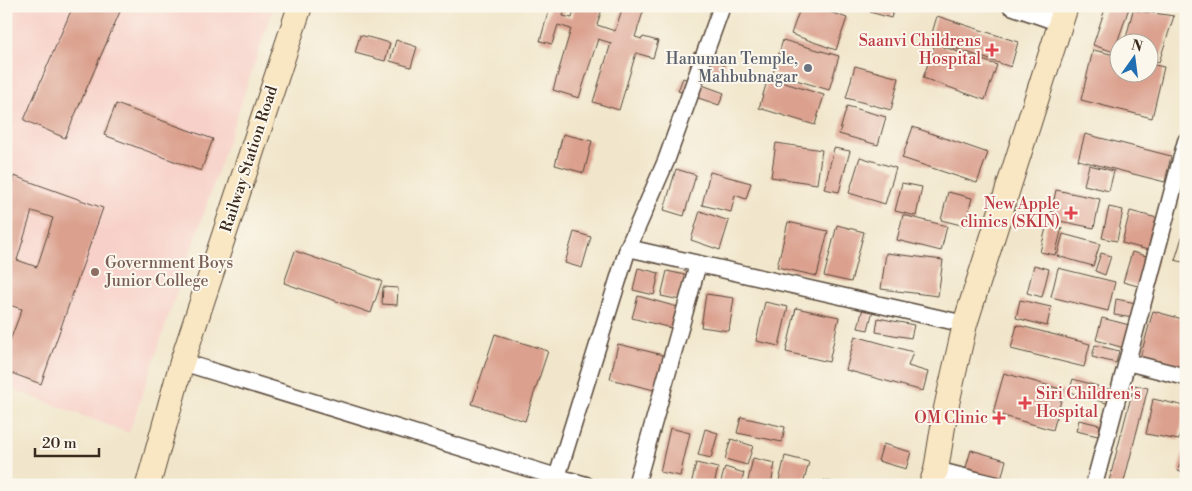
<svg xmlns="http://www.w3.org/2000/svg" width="1192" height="491" font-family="'Libre Bodoni',serif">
	<rect width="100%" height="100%" fill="#fbf7ec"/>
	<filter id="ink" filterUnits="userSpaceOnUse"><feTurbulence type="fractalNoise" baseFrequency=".02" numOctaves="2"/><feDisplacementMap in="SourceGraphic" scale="10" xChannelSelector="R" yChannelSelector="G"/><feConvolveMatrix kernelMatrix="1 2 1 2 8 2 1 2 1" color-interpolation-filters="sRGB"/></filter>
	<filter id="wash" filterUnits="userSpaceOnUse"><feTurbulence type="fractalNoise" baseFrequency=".0096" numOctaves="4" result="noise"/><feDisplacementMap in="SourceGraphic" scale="20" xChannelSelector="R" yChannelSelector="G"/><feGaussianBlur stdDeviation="1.12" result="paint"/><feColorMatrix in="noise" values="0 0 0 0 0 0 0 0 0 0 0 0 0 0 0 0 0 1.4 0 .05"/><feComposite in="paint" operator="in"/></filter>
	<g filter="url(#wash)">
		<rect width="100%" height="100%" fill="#f1e6cb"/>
		<polygon fill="#f7d1c9" points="6,6 274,6 129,433 6,387"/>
		<g id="blocks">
			<g fill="#dba08e" fill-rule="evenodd">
				<polygon points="73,6 122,7 65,138 24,120"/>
				<polygon points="550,6 566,6 563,16 572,18 575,6 603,6 597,25 615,31 623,6 645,6 635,37 642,39 643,37 658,41 653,58 636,53 619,110 593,102 611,43 598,39 579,98 553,90 571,29 558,25 552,44 540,41"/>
				<polygon points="801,6 813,6 847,18 836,50 791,34"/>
				<polygon points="872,6 895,6 891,18 870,12"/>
				<polygon points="1106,6 1129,8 1114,52 1093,45"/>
				<polygon points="1133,10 1174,16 1159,62 1150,59 1150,42 1125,42"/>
				<polygon points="937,16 1018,42 1011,67 930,40"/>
				<polygon points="360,35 390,43 385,61 355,53"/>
				<polygon points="396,40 417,47 411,67 390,61"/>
				<polygon points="783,40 839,56 829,90 773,73"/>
				<polygon points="935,44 997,65 985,100 923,78"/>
				<polygon points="1093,50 1120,56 1120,72 1150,72 1150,64 1164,67 1152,118 1081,100"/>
				<polygon points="694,52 725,61 721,76 690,67"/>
				<polygon points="855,66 899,78 891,110 846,98"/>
				<polygon points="683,78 724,93 719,105 678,91"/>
				<polygon points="768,78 824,95 815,125 759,108"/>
				<polygon points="116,104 213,139 201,171 104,135"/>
				<polygon points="847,106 886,117 878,145 839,134"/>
				<polygon points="913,127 988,153 977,183 902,158"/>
				<polygon points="563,134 592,141 584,173 555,165"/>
				<polygon points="1085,134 1171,156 1165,182 1078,160"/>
				<polygon points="776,143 822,150 817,184 771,177"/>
				<polygon points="834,148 850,151 839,192 824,189"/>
				<polygon points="860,157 896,168 885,204 849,193"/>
				<polygon points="1089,165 1114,171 1109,191 1084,185"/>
				<polygon points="676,169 696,175 684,216 664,210"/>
				<polygon points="710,172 751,183 746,199 735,195 731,212 702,205"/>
				<path d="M14 176 103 208 41 384 6 371V351L22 309 6 304V197ZM32 211 53 218 37 267 17 260Z"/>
				<polygon points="902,183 922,187 916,216 895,211"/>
				<polygon points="1056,190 1100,199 1094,228 1050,219"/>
				<polygon points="948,192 972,198 965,226 941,220"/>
				<polygon points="1109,207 1123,210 1117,241 1102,238"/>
				<polygon points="700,211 729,221 720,250 691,240"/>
				<polygon points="1130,211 1157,218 1148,250 1122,243"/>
				<polygon points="903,215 947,226 941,251 897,240"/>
				<polygon points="788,222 828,231 817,276 777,267"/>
				<polygon points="1047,224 1062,228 1055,255 1040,252"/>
				<polygon points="1186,224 1186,263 1175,260"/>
				<polygon points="837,225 864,232 851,282 824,276"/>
				<polygon points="574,232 591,237 582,268 565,263"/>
				<polygon points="1063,234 1100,244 1093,266 1057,256"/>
				<polygon points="295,251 382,281 371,313 284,283"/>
				<polygon points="1132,252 1157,259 1149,289 1123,282"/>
				<polygon points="886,253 943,260 938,296 881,289"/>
				<polygon points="1101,253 1111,256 1105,275 1095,271"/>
				<polygon points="1034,265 1049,269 1042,297 1027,293"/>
				<polygon points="638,268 659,273 654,295 633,290"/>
				<polygon points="1058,268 1115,282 1108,311 1051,297"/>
				<polygon points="667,271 690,276 685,301 661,296"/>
				<polygon points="383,287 398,288 397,305 382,304"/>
				<polygon points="706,294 734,298 729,331 701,327"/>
				<polygon points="638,296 681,308 675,329 632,318"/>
				<polygon points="1116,299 1136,303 1133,318 1114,315"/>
				<polygon points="1020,300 1051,307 1047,326 1016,318"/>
				<polygon points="765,302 788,307 779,346 756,341"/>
				<polygon points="796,308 839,317 829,362 786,352"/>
				<polygon points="863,308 873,310 868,330 858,328"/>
				<polygon points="1153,311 1186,320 1186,378 1138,365"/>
				<polygon points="878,318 914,325 911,338 876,332"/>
				<polygon points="1102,318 1137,327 1131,350 1096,340"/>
				<polygon points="1017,325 1090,344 1084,367 1011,349"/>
				<polygon points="495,334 548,351 525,421 472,404"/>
				<polygon points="855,336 913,352 908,366 928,372 923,391 846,370"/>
				<polygon points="618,344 667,356 658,391 610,379"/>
				<polygon points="1095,345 1119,351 1116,363 1092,357"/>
				<polygon points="1004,373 1064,390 1053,430 993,413"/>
				<polygon points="1073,379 1114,391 1110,404 1069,392"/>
				<polygon points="1134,385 1148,388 1123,485 1108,485"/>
				<polygon points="1153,399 1185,406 1179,440 1146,434"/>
				<polygon points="741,417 785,427 782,442 737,433"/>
				<polygon points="1079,420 1100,425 1098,436 1076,431"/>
				<polygon points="670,428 690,433 680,476 660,472"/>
				<polygon points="705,429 718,433 711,458 698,455"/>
				<polygon points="731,439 753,446 747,465 725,459"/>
				<polygon points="1186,442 1186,473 1178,471"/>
				<polygon points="883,444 911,452 906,469 878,461"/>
				<polygon points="971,450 1006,460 1000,484 964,474"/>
				<polygon points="785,456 809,462 803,485 778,485"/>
				<polygon points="753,458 775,463 771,485 747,485"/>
				<polygon points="696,463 718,468 714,485 691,485"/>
				<polygon points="725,467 744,473 741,485 720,485"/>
				<polygon points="824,480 839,484 839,485 823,485"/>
			</g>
		</g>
	</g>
	<g filter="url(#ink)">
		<use href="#blocks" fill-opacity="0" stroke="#564638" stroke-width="1"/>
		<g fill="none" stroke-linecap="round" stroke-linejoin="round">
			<defs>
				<g id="street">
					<polyline points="1011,6 1060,23"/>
					<polyline points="628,248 965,324"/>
					<polyline points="182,362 557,477 556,485"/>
					<polyline points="1127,362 1186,377"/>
					<polyline points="936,470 996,485"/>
					<polyline points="586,485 557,477 628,248 666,161 722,6"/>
					<polyline points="636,485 698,264"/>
					<polyline points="1094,485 1186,141"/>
				</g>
				<g id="secondary">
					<polyline points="148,485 182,362 300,6"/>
					<polyline points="931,485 936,470 946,408 965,324 1066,6"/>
				</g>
			</defs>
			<use href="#street" stroke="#564638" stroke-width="19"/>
			<use href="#secondary" stroke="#564638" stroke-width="26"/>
			<use href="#street" stroke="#fff" stroke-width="16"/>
			<use href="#secondary" stroke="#f9e7c3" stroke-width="24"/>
		</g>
	</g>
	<g fill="#e0444e" stroke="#fbf7ec" stroke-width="2">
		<path d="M989.5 42.5h5v5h5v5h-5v5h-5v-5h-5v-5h5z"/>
		<path d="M1068.5 205.5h5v5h5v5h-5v5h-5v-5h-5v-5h5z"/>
		<path d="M1022.5 395.5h5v5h5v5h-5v5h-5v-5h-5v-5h5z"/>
		<path d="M996.5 410.5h5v5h5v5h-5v5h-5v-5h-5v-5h5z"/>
	</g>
	<circle fill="#6b7280" stroke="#fbf7ec" stroke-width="2" cx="808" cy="68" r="5"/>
	<circle fill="#8d6e63" stroke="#fbf7ec" stroke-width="2" cx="95" cy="272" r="5"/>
	<g text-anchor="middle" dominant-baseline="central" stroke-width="4" stroke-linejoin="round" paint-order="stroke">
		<g font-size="16" fill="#be3a42" stroke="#fbf7ec" text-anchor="end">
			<text x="981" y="41">Saanvi Childrens<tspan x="981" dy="18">Hospital</tspan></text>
			<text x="1060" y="204">New Apple<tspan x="1060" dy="18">clinics (SKIN)</tspan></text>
			<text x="1036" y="394" text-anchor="start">Siri Children's<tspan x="1036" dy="18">Hospital</tspan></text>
			<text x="988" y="418">OM Clinic</text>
		</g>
		<g font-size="16" fill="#5b616d" stroke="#fbf7ec" text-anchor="end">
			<text x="798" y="59">Hanuman Temple,<tspan x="798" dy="18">Mahbubnagar</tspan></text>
		</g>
		<g font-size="16" fill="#3b2a1e" stroke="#fbf7ec">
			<text transform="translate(249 159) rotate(-72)">Railway Station Road</text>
		</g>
		<g font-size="16" fill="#785e54" stroke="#fbf7ec" text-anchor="start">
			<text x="105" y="263">Government Boys<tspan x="105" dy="18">Junior College</tspan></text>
		</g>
	</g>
	<rect width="1192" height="491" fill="none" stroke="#fbf7ec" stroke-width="25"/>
	<g transform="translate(1134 58) rotate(14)"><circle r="24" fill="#fbf7ec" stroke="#aea59a"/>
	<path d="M0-4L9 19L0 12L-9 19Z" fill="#1f6fb2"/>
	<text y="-8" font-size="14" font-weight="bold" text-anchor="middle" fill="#3b2a1e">N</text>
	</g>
	<path d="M35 448v8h64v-8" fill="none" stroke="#3b2a1e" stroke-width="2.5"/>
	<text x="42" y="448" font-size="15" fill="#3b2a1e" stroke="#fbf7ec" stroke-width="4" paint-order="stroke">20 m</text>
</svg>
